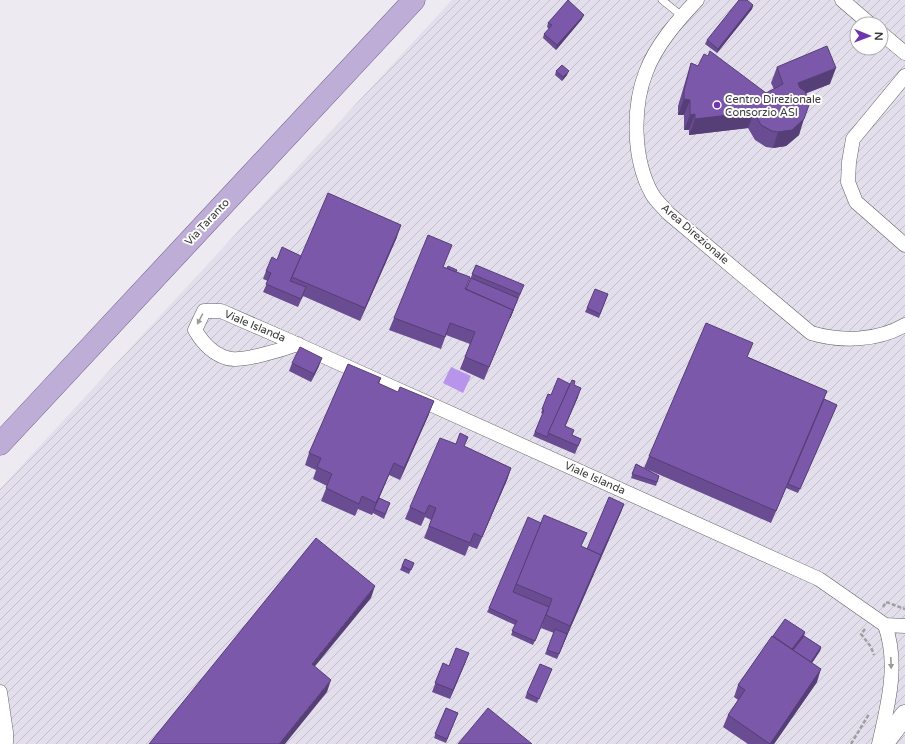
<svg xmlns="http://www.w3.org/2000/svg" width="905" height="744" font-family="'Varela Round',sans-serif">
	<defs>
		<pattern id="industrial-furrows" width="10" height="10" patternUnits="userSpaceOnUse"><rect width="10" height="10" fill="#e3deeb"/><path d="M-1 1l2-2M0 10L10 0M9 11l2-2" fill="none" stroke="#c4bfca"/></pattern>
	</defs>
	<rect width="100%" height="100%" fill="#edeaf1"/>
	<path fill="url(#industrial-furrows)" fill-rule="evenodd" d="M452 0H905V744H0V489ZM857 24H881V48H857Z"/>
	<polygon fill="#b895eb" points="451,367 471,376 463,393 443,383"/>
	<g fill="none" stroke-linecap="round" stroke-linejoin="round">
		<defs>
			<polyline id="lane" points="662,0 682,16"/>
			<g id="street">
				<path d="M697 0C678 20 656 45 646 72 632 108 633 160 652 194 656 201 663 207 668 213L811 333C841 342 878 341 905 325"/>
				<polyline points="842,0 870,24"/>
				<polyline points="881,33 905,53"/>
				<polyline points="905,76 853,139 849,162 848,182 856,202 905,245"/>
				<path d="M298 344C284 349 240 363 227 358 213 354 202 342 195 330L204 311H221L292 342 819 579 885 625 905 626"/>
				<polyline points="0,692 6,732 6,742"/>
				<path d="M879 744C888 705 899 664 885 625"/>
			</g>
			<polyline id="secondary" points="883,744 905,715"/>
			<polyline id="primary" points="0,444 414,0"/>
		</defs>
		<use href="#lane" stroke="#626066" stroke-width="8"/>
		<use href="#street" stroke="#626066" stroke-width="15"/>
		<use href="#secondary" stroke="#626066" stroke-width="21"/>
		<use href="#primary" stroke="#73608f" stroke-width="23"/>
		<g stroke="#a09ea3" stroke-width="2.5" stroke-dasharray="4 2" stroke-linecap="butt">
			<polyline points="883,607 886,602 905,609"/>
			<polyline points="865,629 861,634 871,647 874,655"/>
			<polyline points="851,744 869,714"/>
		</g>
		<use href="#lane" stroke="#fff" stroke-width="7"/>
		<use href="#street" stroke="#fff" stroke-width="14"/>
		<use href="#secondary" stroke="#fff" stroke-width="20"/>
		<use href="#primary" stroke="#beadd7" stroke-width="22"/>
	</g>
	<g fill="#6a4c92">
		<polygon points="753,5 752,9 717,53 705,44 707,40"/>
		<polygon points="582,19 556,50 543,38 544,34 549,29 547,27 548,23"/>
		<polygon points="691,63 698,66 766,93 774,89 771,83 777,67 830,84 806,93 799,135 786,146 773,148 766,147 755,140 748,128 689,135 689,130 684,130 684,115 678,115 678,106 686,79"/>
		<polygon points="556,71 567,75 562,81 555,75"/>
		<polygon points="397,237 360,321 303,296 298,307 263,292 268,281 263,279 266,271 277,260 301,256"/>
		<polygon points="476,265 521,293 508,322 484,380 460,369 470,344 446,335 441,349 389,330 394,318 444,267 456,272 466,289"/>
		<polygon points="608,294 599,318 585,312 587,308"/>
		<polygon points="748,357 827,391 824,399 837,405 798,493 786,488 771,523 644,468 649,456"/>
		<polygon points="292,363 319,366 311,382 289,371"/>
		<polygon points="381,378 379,384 429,414 400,480 389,475 379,498 390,503 384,519 373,513 372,515 358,509 355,516 321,501 327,486 313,479 316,470 305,465 309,453"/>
		<polygon points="574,385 578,397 565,426 572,435 581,439 575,454 533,436 543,414 541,413 548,394 551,395"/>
		<polygon points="456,444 464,447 511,468 507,480 477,549 469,546 465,556 424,538 431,520 425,517 421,526 405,519 410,507"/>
		<polygon points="636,464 659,476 656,486 631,478"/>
		<polygon points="624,504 621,512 566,638 557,659 545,654 554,633 541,628 544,621 533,645 511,635 515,625 487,612 489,608 541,523 582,547 587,549"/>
		<polygon points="405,559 414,563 409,574 400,570"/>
		<polygon points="805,632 804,636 821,647 820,651 812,663 817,682 774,744 748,744 723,727 728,715 738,700 734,697 738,685 773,636"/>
		<polygon points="466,661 450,699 432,692 443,663 449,666"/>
		<polygon points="550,673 537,703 525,698 527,693"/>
		<polygon points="446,708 458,713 446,743 434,738"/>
	</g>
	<g fill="#563e77">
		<polygon points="753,5 752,9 717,53 718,49"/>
		<polygon points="584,15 582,19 556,50 557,45"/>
		<polygon points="836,68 830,84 792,99 798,83"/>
		<polygon points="569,71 567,75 562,81 563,77"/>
		<polygon points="684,99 690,100 684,115 678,115"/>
		<polygon points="754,112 748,128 689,135 695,119"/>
		<polygon points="695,114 689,130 684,130 690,115"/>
		<polygon points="804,119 799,135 786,146 773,148 778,132"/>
		<polygon points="401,225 397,237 360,321 365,308"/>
		<polygon points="322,358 319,366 311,382 314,374"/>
		<polygon points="581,388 578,397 562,434 565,426"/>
		<polygon points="827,391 822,403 771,523 776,511"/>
		<polygon points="434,401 429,414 400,480 404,468"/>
		<polygon points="394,463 389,475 372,515 376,503"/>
		<polygon points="511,468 507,480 477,549 482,537"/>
		<polygon points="624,504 621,512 566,638 557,659 570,626"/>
		<polygon points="375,586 371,598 307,676 312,664"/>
		<polygon points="805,632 802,640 790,657 790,653"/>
		<polygon points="821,647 820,651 805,673 806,669"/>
		<polygon points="469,653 466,661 450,699 453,690"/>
		<polygon points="821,669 817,682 774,744 770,744"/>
		<polygon points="331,680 327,692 285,744 279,744"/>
	</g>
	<g fill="#7b58aa" stroke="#563e77">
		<polygon points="568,0 584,15 557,45 544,34 552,25 548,23"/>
		<polygon points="739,0 747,0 753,5 718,49 707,40"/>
		<polygon points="827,46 836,68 798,83 800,88 805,91 808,99 809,105 804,119 792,130 778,132 772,131 761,125 754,112 695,119 695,114 690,115 690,100 684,99 684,91 691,63 698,66 704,54 708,56 710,51 766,93 783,84 777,67"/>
		<polygon points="562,65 569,71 563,77 556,71"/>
		<polygon points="328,193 401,225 365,308 292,277"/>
		<polygon points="428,235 452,245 443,267 470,277 465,289 513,310 489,367 465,357 475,332 450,323 445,337 394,318"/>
		<polygon points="282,247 301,256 290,281 306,287 301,299 266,284 271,273 266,271 272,257 277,260"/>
		<polygon points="476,265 524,285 520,294 472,274"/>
		<polygon points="448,266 457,270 456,272 447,268"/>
		<polygon points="471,278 518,298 510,318 513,310 466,289"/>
		<polygon points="595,289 608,294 600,314 587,308"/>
		<polygon points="706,323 753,343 747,357 827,391 776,511 649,456"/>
		<polygon points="300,347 322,358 314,374 292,363"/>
		<polygon points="348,364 381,378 378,383 398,392 400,387 434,401 404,468 394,463 376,503 362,496 359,504 326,488 332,474 317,467 321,458 309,453"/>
		<polygon points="558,378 570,384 547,437 535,432 544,410 542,409 548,394 551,395"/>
		<polygon points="572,380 575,381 574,385 581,388 565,426 574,430 572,435 581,439 578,446 548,433"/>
		<polygon points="824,399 837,405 800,489 788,484"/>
		<polygon points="460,433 468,437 464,446 511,468 482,537 474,533 470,543 429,526 436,508 429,505 425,514 410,507 440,438 456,444"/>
		<polygon points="636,464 659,476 657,482 632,474"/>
		<polygon points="609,497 624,504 599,559 601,555 587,549"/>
		<polygon points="379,498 390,503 385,514 374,509"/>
		<polygon points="544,515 587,533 581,546 601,555 570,626 546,615 552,599 516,584"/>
		<polygon points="528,517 541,523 513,592 549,607 535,641 512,631 517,621 489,608"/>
		<polygon points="316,538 375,586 312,664 331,680 279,744 149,744"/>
		<polygon points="405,559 414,563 411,570 402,566"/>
		<polygon points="785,619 805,632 792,649 773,636"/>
		<polygon points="555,629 567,634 559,654 547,650"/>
		<polygon points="772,636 821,669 770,744 728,715 745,690 738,685"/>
		<polygon points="804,636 821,647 811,662 793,650"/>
		<polygon points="456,648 469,653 453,690 435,683 443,663 449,666"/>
		<polygon points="540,664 552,669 539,699 527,693"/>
		<polygon points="446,708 458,713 447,739 435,734"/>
		<polygon points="488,708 532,744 458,744"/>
	</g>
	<defs><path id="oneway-solid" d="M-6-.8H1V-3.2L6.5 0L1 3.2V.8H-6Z"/></defs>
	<g fill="#9c9b9c">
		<use href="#oneway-solid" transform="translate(200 319) rotate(118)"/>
		<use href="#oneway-solid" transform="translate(891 663) rotate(88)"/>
	</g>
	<circle fill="#6f36ac" stroke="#fff" stroke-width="1.5" cx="717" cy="105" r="4"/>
	<g text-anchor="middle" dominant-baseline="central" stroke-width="4" stroke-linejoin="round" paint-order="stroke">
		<g font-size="11" fill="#383739" stroke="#fff" text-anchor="start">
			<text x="725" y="99">Centro Direzionale<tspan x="725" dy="13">Consorzio ASI</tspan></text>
		</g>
		<g font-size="11" fill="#383739" stroke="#fff">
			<text transform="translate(207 222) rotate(-47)">Via Taranto</text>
			<text transform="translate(695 234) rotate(41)">Area Direzionale</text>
			<text transform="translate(255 326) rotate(23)">Viale Islanda</text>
			<text transform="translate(595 478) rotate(24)">Viale Islanda</text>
		</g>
	</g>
	<g transform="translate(869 36) rotate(91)"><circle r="19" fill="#ffffff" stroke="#afafb0"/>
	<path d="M0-3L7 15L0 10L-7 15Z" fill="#6f36ac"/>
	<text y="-6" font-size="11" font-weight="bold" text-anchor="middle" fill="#383739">N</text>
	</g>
</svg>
